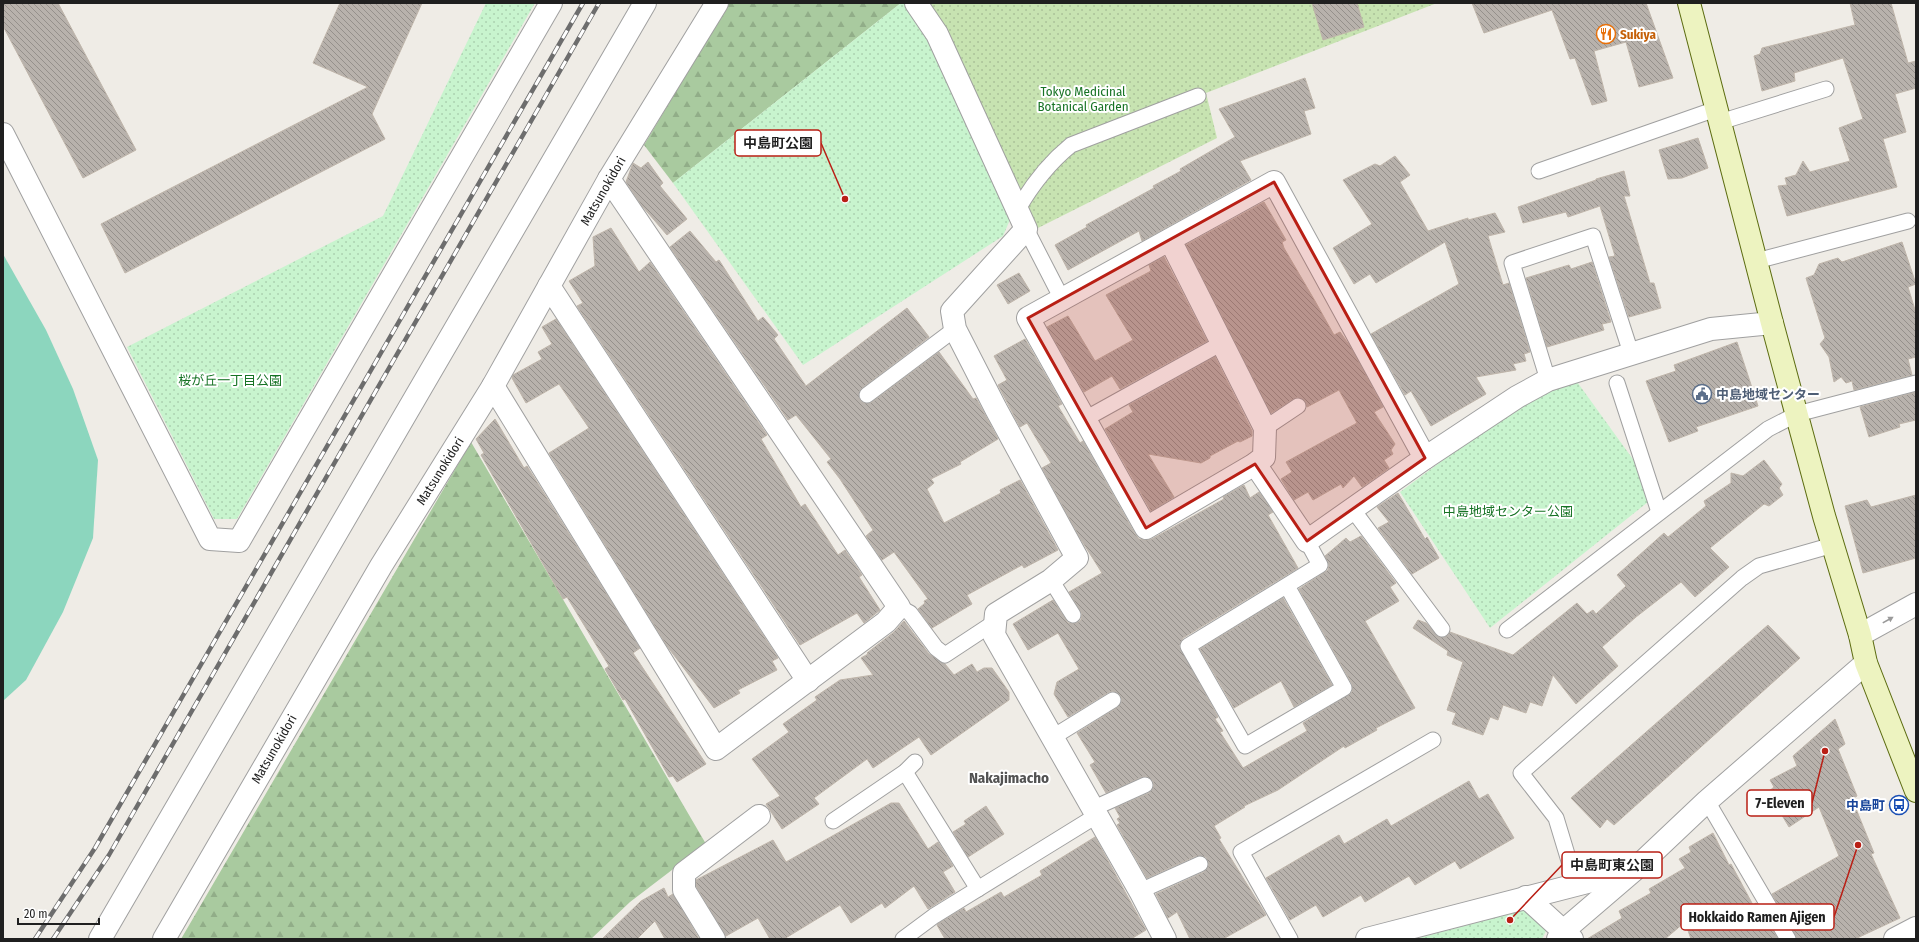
<svg xmlns="http://www.w3.org/2000/svg" width="1919" height="942" font-family="'Fira Sans Condensed','Noto Sans JP',sans-serif">
	<defs>
		<pattern id="forest-firs" width="22" height="20" patternUnits="userSpaceOnUse"><rect width="22" height="20" fill="#a9ca9f"/><path d="M5 1l3.5 6h-7zM16 11l3.5 6h-7z" fill="#91ad88"/></pattern>
		<pattern id="park-dots" width="8" height="8" patternUnits="userSpaceOnUse"><rect width="8" height="8" fill="#c8f4ce"/><path d="M2 2h.1M6 6h.1" fill="none" stroke="#abd1b0" stroke-width="1.8" stroke-linecap="round"/></pattern>
		<pattern id="garden-dots" width="8" height="8" patternUnits="userSpaceOnUse"><rect width="8" height="8" fill="#c7e3b1"/><path d="M2 2h.1M6 6h.1" fill="none" stroke="#aac298" stroke-width="1.8" stroke-linecap="round"/></pattern>
		<pattern id="building-back-hatch" width="6" height="6" patternUnits="userSpaceOnUse"><rect width="6" height="6" fill="#b8b2ac"/><path d="M-1 5l2 2M0 0l6 6M5-1l2 2" fill="none" stroke="#95908b"/></pattern>
	</defs>
	<rect width="100%" height="100%" fill="#efece6"/>
	<g fill="url(#forest-firs)">
		<polygon points="729,3 901,3 673,183 644,145"/>
		<polygon points="471,442 706,844 630,902 591,939 181,939"/>
	</g>
	<g fill="url(#park-dots)">
		<polygon points="486,3 535,3 237,519 214,519 127,347 383,216"/>
		<polygon points="901,3 905,3 931,38 1012,215 1003,236 803,365 673,183"/>
		<polygon points="1575,379 1658,494 1490,628 1400,492 1516,406"/>
		<polygon points="1524,910 1546,931 1542,939 1415,939"/>
	</g>
	<polygon fill="url(#garden-dots)" points="928,3 1437,3 1206,93 1217,138 1036,229"/>
	<polygon fill="#8cd6be" points="3,254 46,330 73,389 98,460 93,538 63,612 26,680 3,701"/>
	<g fill="url(#building-back-hatch)" stroke="#bfb5aa">
		<polygon points="3,3 58,3 136,150 83,178 3,26"/>
		<polygon points="340,3 422,3 372,114 385,139 125,273 101,224 368,87 313,63"/>
		<polygon points="1312,3 1357,3 1364,27 1323,40"/>
		<polygon points="1472,3 1646,3 1673,78 1639,87 1626,42 1594,51 1607,101 1592,105 1575,58 1570,59 1552,10 1484,33"/>
		<polygon points="1850,3 1891,3 1908,63 1916,61 1916,88 1895,94 1906,132 1883,139 1897,187 1787,216 1778,186 1787,185 1785,178 1796,175 1803,161 1810,172 1850,161 1839,128 1863,119 1843,58 1794,73 1795,81 1762,91 1754,56 1760,54 1762,48 1855,25"/>
		<polygon points="1305,78 1315,108 1304,111 1311,134 1240,161 1251,180 1142,241 1139,231 1068,270 1055,245 1087,227 1086,225 1154,188 1153,186 1181,171 1180,169 1235,137 1219,109"/>
		<polygon points="1698,138 1708,168 1682,178 1668,179 1659,150"/>
		<polygon points="1395,156 1410,175 1400,182 1428,231 1468,218 1468,220 1495,213 1505,232 1488,236 1503,285 1509,283 1530,352 1524,354 1526,361 1513,364 1516,370 1476,377 1486,394 1431,426 1411,391 1405,395 1371,334 1459,284 1445,242 1376,283 1370,274 1354,284 1333,248 1372,224 1343,180 1375,164 1380,166"/>
		<polygon points="648,162 663,183 660,186 687,219 667,235 642,206 626,182 633,163 641,168"/>
		<polygon points="1624,171 1630,196 1624,196 1650,283 1654,283 1661,308 1629,317 1609,257 1615,256 1600,206 1568,217 1566,212 1523,223 1518,207 1596,180 1596,179"/>
		<polygon points="1264,202 1286,240 1282,242 1284,248 1315,301 1334,335 1340,332 1350,346 1383,407 1374,412 1395,444 1391,450 1393,454 1384,460 1389,468 1362,487 1354,476 1343,488 1341,484 1313,500 1308,492 1294,500 1281,479 1292,472 1286,462 1357,423 1339,390 1307,407 1305,401 1297,397 1271,413 1186,245"/>
		<polygon points="611,228 639,272 650,262 767,435 761,439 801,507 805,504 838,555 845,550 862,575 859,577 880,610 864,623 857,613 800,645 577,306 583,303 569,281 595,266 593,237"/>
		<polygon points="690,231 716,262 719,260 758,321 763,317 778,335 774,339 806,386 907,308 929,337 862,388 859,392 860,400 864,403 872,402 939,352 973,399 976,398 998,439 960,462 961,464 931,479 934,483 927,489 944,523 1001,493 1000,490 1020,480 1058,550 1024,568 1022,565 967,595 972,604 932,628 918,609 925,603 924,601 928,599 894,552 882,560 866,536 873,530 840,479 827,462 831,459 796,415 788,420 670,247"/>
		<polygon points="1902,242 1916,284 1908,287 1916,313 1916,357 1908,359 1912,375 1854,390 1852,381 1846,383 1841,377 1834,382 1829,357 1820,344 1825,338 1806,278 1814,275 1819,264 1838,258 1842,262"/>
		<polygon points="1164,257 1207,341 1120,389 1112,376 1084,392 1047,327 1068,316 1095,361 1133,340 1106,295 1151,271 1149,265"/>
		<polygon points="1592,262 1611,322 1602,324 1604,330 1547,347 1526,278 1569,265 1571,269"/>
		<polygon points="1019,273 1030,291 1008,304 997,285"/>
		<polygon points="556,319 778,658 772,661 777,670 738,690 740,693 714,708 667,646 549,453 589,428 559,384 526,403 512,378 513,375 542,359 538,352 552,344 542,327"/>
		<polygon points="1025,339 1062,404 1058,406 1080,443 1083,441 1135,534 1139,539 1146,540 1152,539 1224,499 1223,497 1244,485 1250,498 1259,492 1273,512 1268,515 1298,568 1183,638 1179,646 1218,717 1215,719 1223,731 1220,732 1243,768 1307,731 1303,723 1352,692 1352,684 1299,589 1328,570 1329,565 1325,556 1346,538 1350,542 1361,536 1396,583 1390,587 1399,601 1365,621 1415,708 1376,728 1377,730 1345,748 1344,746 1278,790 1244,806 1245,807 1214,826 1221,838 1219,839 1266,915 1223,939 1190,939 1177,912 1168,918 1156,894 1204,872 1209,865 1206,857 1196,856 1147,878 1117,825 1120,823 1117,819 1120,817 1115,808 1149,793 1154,786 1153,781 1146,776 1142,777 1106,793 1090,765 1095,762 1077,733 1118,707 1122,700 1120,695 1113,691 1109,692 1068,717 1054,694 1057,682 1079,669 1058,633 1028,650 1013,624 1053,600 1068,623 1077,623 1081,620 1082,614 1069,592 1102,573 1080,538 1042,468 1051,463 1027,423 1020,427 998,385 1007,380 994,356"/>
		<polygon points="1737,342 1758,406 1696,427 1698,431 1669,442 1646,381 1676,371 1674,365"/>
		<polygon points="1215,357 1252,431 1252,436 1240,442 1238,441 1210,456 1210,458 1201,463 1148,454 1174,497 1151,511 1105,429 1133,412 1129,405"/>
		<polygon points="1916,392 1916,420 1899,424 1900,427 1869,437 1860,407"/>
		<polygon points="495,419 524,468 527,466 640,648 633,653 706,764 677,782 673,776 669,777 625,699 623,700 605,669 609,666 567,597 563,599 481,455 484,453 476,439"/>
		<polygon points="1764,460 1782,484 1779,488 1783,495 1769,506 1764,504 1710,548 1729,567 1695,597 1681,582 1636,617 1602,647 1618,666 1576,704 1553,675 1542,706 1530,702 1526,713 1503,705 1498,720 1490,717 1483,735 1452,724 1456,713 1447,710 1463,662 1447,655 1448,651 1413,628 1418,620 1426,623 1439,637 1447,636 1450,632 1513,655 1577,603 1587,614 1593,610 1596,614 1626,586 1617,575 1664,533 1668,537 1706,506 1704,501 1731,483 1731,473 1743,476"/>
		<polygon points="1398,493 1425,539 1427,537 1439,558 1412,574 1378,528 1389,522 1377,507"/>
		<polygon points="1916,495 1916,558 1863,573 1845,506 1867,500 1871,507"/>
		<polygon points="1283,598 1332,685 1294,707 1281,681 1234,708 1200,649"/>
		<polygon points="904,621 929,654 945,664 954,675 972,664 977,672 984,668 992,668 1009,692 1009,700 931,755 919,737 873,768 867,759 814,798 819,804 782,829 766,804 780,796 752,759 789,732 783,724 817,700 815,697 840,680 873,675 861,658 868,654 867,653 894,632"/>
		<polygon points="1768,625 1800,658 1614,825 1607,819 1600,828 1571,798"/>
		<polygon points="1835,719 1845,744 1838,749 1857,796 1852,799 1874,853 1871,854 1900,918 1855,939 1797,939 1772,894 1839,856 1819,807 1789,827 1768,792 1774,787 1770,780 1797,766 1793,756"/>
		<polygon points="1469,781 1479,799 1488,794 1514,838 1460,869 1455,861 1415,885 1409,876 1365,902 1361,895 1323,917 1316,905 1290,920 1266,878 1339,835 1344,844 1387,819 1391,826"/>
		<polygon points="891,803 899,803 928,849 938,842 953,866 943,872 955,892 928,909 914,886 885,908 882,903 851,923 840,905 784,939 770,939 758,918 726,936 696,886 696,880 773,840 786,862"/>
		<polygon points="986,806 1004,834 968,857 953,832 966,824 964,821"/>
		<polygon points="1713,833 1729,865 1731,864 1753,905 1756,903 1778,939 1691,939 1685,922 1665,939 1587,939 1622,918 1619,911 1651,893 1649,889 1685,868 1679,859 1691,852 1689,847"/>
		<polygon points="1095,837 1146,930 1131,939 945,939 937,925 939,923 964,908 966,912 1001,892 1004,897 1042,875 1040,871"/>
		<polygon points="664,888 668,897 673,894 699,939 665,939 655,921 637,939 602,939 641,901"/>
	</g>
	<g fill="none" stroke-linecap="round" stroke-linejoin="round">
		<defs>
			<g id="service">
				<polyline points="1720,122 1826,89"/>
				<polyline points="1539,171 1716,109"/>
				<path d="M1018 209C1033 183 1049 163 1071 145L1198 96"/>
				<polyline points="1026,229 1062,299"/>
				<polyline points="1756,261 1908,221"/>
				<polyline points="1548,380 1512,263 1593,236 1631,353"/>
				<polyline points="1617,383 1659,512"/>
				<polyline points="867,395 955,329"/>
				<polyline points="1085,419 1222,343"/>
				<polyline points="1265,428 1298,406"/>
				<polyline points="1353,510 1442,629"/>
				<polyline points="1051,580 1073,615"/>
				<polyline points="1287,586 1344,688 1245,746 1188,646 1320,565 1307,541"/>
				<polyline points="899,607 910,613 936,648 945,655 995,622"/>
				<polyline points="1507,630 1768,429 1797,414 1916,383"/>
				<polyline points="1053,737 1113,700"/>
				<polyline points="905,772 978,889"/>
				<polyline points="1707,801 1788,939"/>
				<polyline points="1092,809 1145,785"/>
				<polyline points="833,821 905,772 915,762"/>
				<polyline points="1576,884 1556,818 1521,773 1742,578 1759,566 1833,545"/>
				<polyline points="1140,891 1200,864"/>
				<polyline points="903,939 934,916 1096,816"/>
				<polyline points="1290,939 1241,852 1433,740"/>
			</g>
			<g id="minor">
				<polyline points="916,3 937,34 1026,229 952,311 955,329 996,409 1077,558 1051,580 996,614 994,635 1140,891 1165,939"/>
				<polyline points="3,134 210,539 239,541 551,3"/>
				<polyline points="1170,240 1265,428 1264,457 1255,464 1146,528 1028,318 1274,182 1425,458"/>
				<polyline points="549,286 808,681"/>
				<polyline points="493,386 716,749 886,622 899,607 609,179"/>
				<polyline points="1255,464 1307,541 1425,458 1517,397 1548,380 1711,329 1772,323"/>
				<polyline points="1860,635 1916,604"/>
				<polyline points="1526,897 1572,939"/>
				<polyline points="100,939 645,3"/>
				<polyline points="164,939 381,566 493,386 609,179 717,3"/>
				<polyline points="714,939 684,890 684,873 759,816"/>
				<polyline points="1367,939 1634,870 1707,801 1866,663"/>
				<polyline points="1558,939 1562,932 1632,872"/>
				<polyline points="1895,939 1916,928"/>
			</g>
			<polyline id="secondary" points="1689,3 1772,323 1824,516 1860,635 1866,663 1916,791"/>
		</defs>
		<use href="#service" stroke="#a0a0a0" stroke-width="17"/>
		<use href="#minor" stroke="#a0a0a0" stroke-width="24"/>
		<use href="#secondary" stroke="#5c6c10" stroke-width="24"/>
		<use href="#service" stroke="#fff" stroke-width="15"/>
		<use href="#minor" stroke="#fff" stroke-width="22"/>
		<use href="#secondary" stroke="#edf3c0" stroke-width="22"/>
		<defs>
			<g id="rail">
				<polyline points="35,939 95,848 583,3"/>
				<polyline points="53,939 109,855 599,3"/>
			</g>
		</defs>
		<use href="#rail" stroke="#6d6d6d" stroke-width="4.5"/>
		<use href="#rail" stroke="#fff" stroke-width="3" stroke-dasharray="9" stroke-linecap="butt"/>
	</g>
	<defs><path id="oneway-solid" d="M-6-.8H1V-3.2L6.5 0L1 3.2V.8H-6Z"/></defs>
	<use fill="#9a9a9a" href="#oneway-solid" transform="translate(1888 620) rotate(-29)"/>
	<path fill="#b91f15" fill-opacity="0.2" stroke="#b91f15" stroke-width="3" stroke-linejoin="round" d="M1274 182 1425 458 1307 541 1255 464 1146 528 1028 318Z"/>
	<defs>
		<symbol id="restaurant-ring" viewBox="-11 -11 22 22"><circle r="9.5" fill="#fff" stroke="#e8710a" stroke-width="1.5"/><path d="M-5-6h1v4h1v-4h1v4h1v-4h1v5L-1.5 .5V6h-2V.5L-5-1ZM5-6V6H3V1.5H1.5Q1.5-4 5-6Z" fill="#e8710a"/></symbol>
		<symbol id="civic-ring" viewBox="-11 -11 22 22"><circle r="9.5" fill="#fff" stroke="#5c6f8a" stroke-width="1.5"/><path d="M-.6-6.5H3V-4.5H.6V-3L4-1V1h2V6H-6V1h2V-1L-.6-3ZM-1.2 2.5V6h2.4V2.5Z" fill="#5c6f8a"/></symbol>
		<symbol id="bus-ring" viewBox="-11 -11 22 22"><circle r="9.5" fill="#fff" stroke="#1a4fb4" stroke-width="1.5"/><path d="M-5-6H5V4H4V6H2V4H-2V6H-4V4H-5ZM-3.5-4V0h7V-4ZM-3.5 1.2v1.5H-2V1.2ZM2 1.2v1.5H3.5V1.2Z" fill="#1a4fb4"/></symbol>
	</defs>
	<g fill-rule="evenodd">
		<use href="#restaurant-ring" x="1595" y="23" width="22" height="22"/>
		<use href="#civic-ring" x="1691" y="383" width="22" height="22"/>
		<use href="#bus-ring" x="1888" y="794" width="22" height="22"/>
	</g>
	<g text-anchor="middle" dominant-baseline="central" stroke-width="4" stroke-linejoin="round" paint-order="stroke">
		<g font-size="13" font-weight="bold" fill="#c56008" stroke="#fff" text-anchor="start">
			<text x="1620" y="34">Sukiya</text>
		</g>
		<g font-size="13" fill="#177325" stroke="#fff">
			<text x="1083" y="91">Tokyo Medicinal<tspan x="1083" dy="15">Botanical Garden</tspan></text>
			<text x="230" y="380">桜が丘一丁目公園</text>
			<text x="1508" y="511">中島地域センター公園</text>
		</g>
		<g font-size="13" fill="#1f1f1f" stroke="#fff">
			<text transform="translate(603 191) rotate(-60)">Matsunokidori</text>
			<text transform="translate(440 471) rotate(-58)">Matsunokidori</text>
			<text transform="translate(274 749) rotate(-60)">Matsunokidori</text>
		</g>
		<g font-size="13" font-weight="bold" fill="#4e5e75" stroke="#fff" text-anchor="start">
			<text x="1716" y="394">中島地域センター</text>
		</g>
		<g font-size="13" font-weight="bold" fill="#164399" stroke="#fff" text-anchor="end">
			<text x="1885" y="805">中島町</text>
		</g>
		<g font-size="15" font-weight="bold" fill="#525252" stroke="#fff">
			<text x="1009" y="778">Nakajimacho</text>
		</g>
	</g>
	<path fill="none" stroke="#b91f15" stroke-width="1.5" d="M845 199L821 143M1825 751L1812 803M1510 920L1562 865M1858 845L1834 917"/>
	<g fill="#b91f15" stroke="#fff" stroke-width="1.5">
		<circle cx="845" cy="199" r="4"/>
		<circle cx="1825" cy="751" r="4"/>
		<circle cx="1510" cy="920" r="4"/>
		<circle cx="1858" cy="845" r="4"/>
	</g>
	<g fill="#fff" stroke="#b91f15" stroke-width="1.5">
		<rect x="735" y="130" width="86" height="26" rx="4"/>
		<rect x="1747" y="790" width="65" height="26" rx="4"/>
		<rect x="1562" y="852" width="100" height="26" rx="4"/>
		<rect x="1681" y="904" width="153" height="26" rx="4"/>
	</g>
	<g font-size="14" text-anchor="middle" font-weight="bold" fill="#1f1f1f">
		<text x="778" y="148">中島町公園</text>
		<text x="1780" y="808">7-Eleven</text>
		<text x="1612" y="870">中島町東公園</text>
		<text x="1757" y="922">Hokkaido Ramen Ajigen</text>
	</g>
	<rect width="1919" height="942" fill="none" stroke="#1f1f1f" stroke-width="8"/>
	<path d="M18 918v6h81v-6" fill="none" stroke="#1f1f1f" stroke-width="2"/>
	<text x="24" y="918" font-size="12" fill="#1f1f1f" stroke="#ffffff" stroke-width="3" paint-order="stroke">20 m</text>
</svg>
